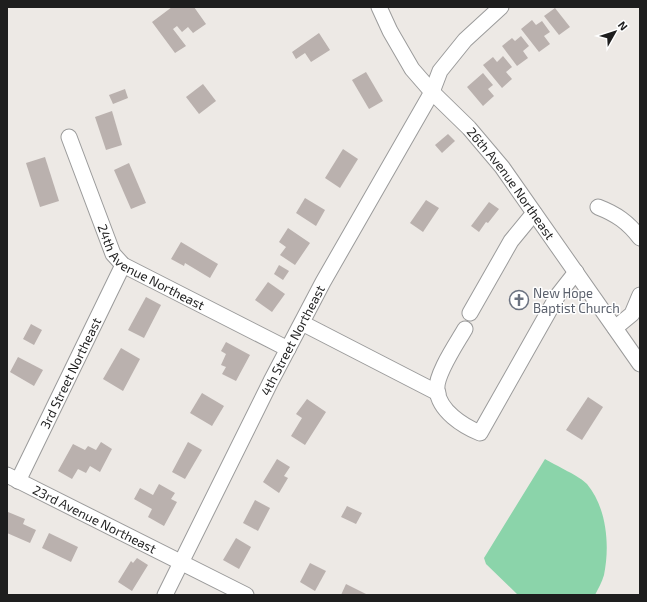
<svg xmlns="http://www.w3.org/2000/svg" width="647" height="602" font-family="'Exo 2',sans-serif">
	<rect width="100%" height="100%" fill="#ede9e5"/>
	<path fill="#8bd4aa" d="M545 459C555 465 581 477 587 484 607 508 610 546 604 575 602 582 598 589 595 595H518L486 564 484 558Z"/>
	<g fill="#bab1ae">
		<polygon points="172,7 194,7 206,24 193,33 188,27 182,32 177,26 173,29 186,46 175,53 152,22"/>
		<polygon points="555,8 570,27 559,35 544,16"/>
		<polygon points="532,20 536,25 542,21 550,32 544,36 550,44 539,52 521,29"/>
		<polygon points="319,33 330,50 311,62 305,53 296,59 292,52"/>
		<polygon points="521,36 529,46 523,51 528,58 517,66 502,46 512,38 515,41"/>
		<polygon points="503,56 512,67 506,72 512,79 502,88 483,65 493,57 497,62"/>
		<polygon points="366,72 383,101 369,109 352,80"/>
		<polygon points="483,73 493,85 488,89 494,96 483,106 467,87"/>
		<polygon points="203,84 216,101 199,114 186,97"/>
		<polygon points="125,89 128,98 113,104 109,95"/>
		<polygon points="112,111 122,145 106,150 95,117"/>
		<polygon points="448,134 455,141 442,153 435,145"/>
		<polygon points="343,149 358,159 340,188 325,178"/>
		<polygon points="45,157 59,201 40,207 26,163"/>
		<polygon points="129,163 146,203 131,209 114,170"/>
		<polygon points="305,198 325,210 316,226 296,213"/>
		<polygon points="426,200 439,208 423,232 410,223"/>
		<polygon points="489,202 499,209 488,223 486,222 479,232 471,226"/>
		<polygon points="288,228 310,243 295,265 280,255 286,247 279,242"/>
		<polygon points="181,242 218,264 210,278 185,263 184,266 171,259"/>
		<polygon points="279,265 289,271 283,280 274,274"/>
		<polygon points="268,282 285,294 272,312 255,300"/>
		<polygon points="146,297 161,305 144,338 128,330"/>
		<polygon points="31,324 42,330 34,345 23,339"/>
		<polygon points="226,342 250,355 236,381 222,374 226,367 221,365 226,354 221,351"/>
		<polygon points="121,348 140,359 123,391 103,379"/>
		<polygon points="18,357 43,370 34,386 10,372"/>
		<polygon points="202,393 224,406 212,426 190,413"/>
		<polygon points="588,397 603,407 582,440 566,430"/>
		<polygon points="307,399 326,412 305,445 291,436 302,418 296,414"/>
		<polygon points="101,442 112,449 100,472 90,466 86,473 78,469 72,479 58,471 73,444 85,450 88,446 96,450"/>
		<polygon points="188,442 202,450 185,479 172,472"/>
		<polygon points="277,459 290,467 284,476 288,478 279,493 263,482"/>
		<polygon points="159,484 175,493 171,499 177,502 164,526 148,517 152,509 134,499 140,488 153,495"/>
		<polygon points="255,500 270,508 258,531 243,523"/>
		<polygon points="347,506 362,513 356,524 341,517"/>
		<polygon points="8,512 25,519 23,524 36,530 30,543 7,533"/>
		<polygon points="49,533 78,547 71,562 42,548"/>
		<polygon points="236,538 251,547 239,569 223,560"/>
		<polygon points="137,558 148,565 132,591 118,582 131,561 133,563"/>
		<polygon points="310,563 326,571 315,591 300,582"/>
		<polygon points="346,584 368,595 341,595"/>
	</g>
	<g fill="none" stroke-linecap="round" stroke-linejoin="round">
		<defs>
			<g id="minor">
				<path id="s1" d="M379 7 390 31 412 69 432 92 469 128 502 167 640 364"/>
				<path id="s2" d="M69 137 113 254 123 265 288 349"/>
				<path d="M598 207C616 214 628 222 640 238"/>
				<polyline points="470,313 511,241 534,213"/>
				<polyline points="302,323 438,393"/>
				<polyline points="615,328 632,314 640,295"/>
				<path d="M465 329C457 343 435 375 437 390 439 411 463 426 480 433L558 295 576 272"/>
				<path id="s3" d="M7 475 246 595"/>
				<path id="s4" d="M18 481 123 265"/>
				<path id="s5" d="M165 595 271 381 323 282 432 92 440 71 465 40 501 7"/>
			</g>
		</defs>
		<use href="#minor" stroke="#9b9b9b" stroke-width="17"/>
		<use href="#minor" stroke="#fff" stroke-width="15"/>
	</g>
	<defs>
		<symbol id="church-ring" viewBox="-11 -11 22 22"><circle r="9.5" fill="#fff" stroke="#6b7280" stroke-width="1.5"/><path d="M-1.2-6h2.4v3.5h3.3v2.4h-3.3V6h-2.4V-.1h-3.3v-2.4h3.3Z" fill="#6b7280"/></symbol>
	</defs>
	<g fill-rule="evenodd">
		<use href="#church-ring" x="508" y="289" width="22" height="22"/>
	</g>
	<g text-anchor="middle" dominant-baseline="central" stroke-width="3" stroke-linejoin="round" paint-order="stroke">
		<g font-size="13" fill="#1e1e1e" stroke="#fff">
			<text stroke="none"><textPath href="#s1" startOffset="222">26th Avenue Northeast</textPath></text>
			<text stroke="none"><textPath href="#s2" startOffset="162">24th Avenue Northeast</textPath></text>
			<text stroke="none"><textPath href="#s5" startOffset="285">4th Street Northeast</textPath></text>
			<text stroke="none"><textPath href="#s4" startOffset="120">3rd Street Northeast</textPath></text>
			<text stroke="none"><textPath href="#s3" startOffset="98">23rd Avenue Northeast</textPath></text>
		</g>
		<g font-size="13" fill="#5b616d" stroke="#fff" text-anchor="start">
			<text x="533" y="293">New Hope<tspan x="533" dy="15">Baptist Church</tspan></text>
		</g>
	</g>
	<rect width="647" height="602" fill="none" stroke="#1e1e1e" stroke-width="16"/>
	<g transform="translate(615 32) rotate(51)" stroke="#ffffff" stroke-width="3" paint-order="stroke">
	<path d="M0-3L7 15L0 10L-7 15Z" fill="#1e1e1e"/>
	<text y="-6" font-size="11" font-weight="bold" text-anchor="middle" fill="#1e1e1e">N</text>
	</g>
</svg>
